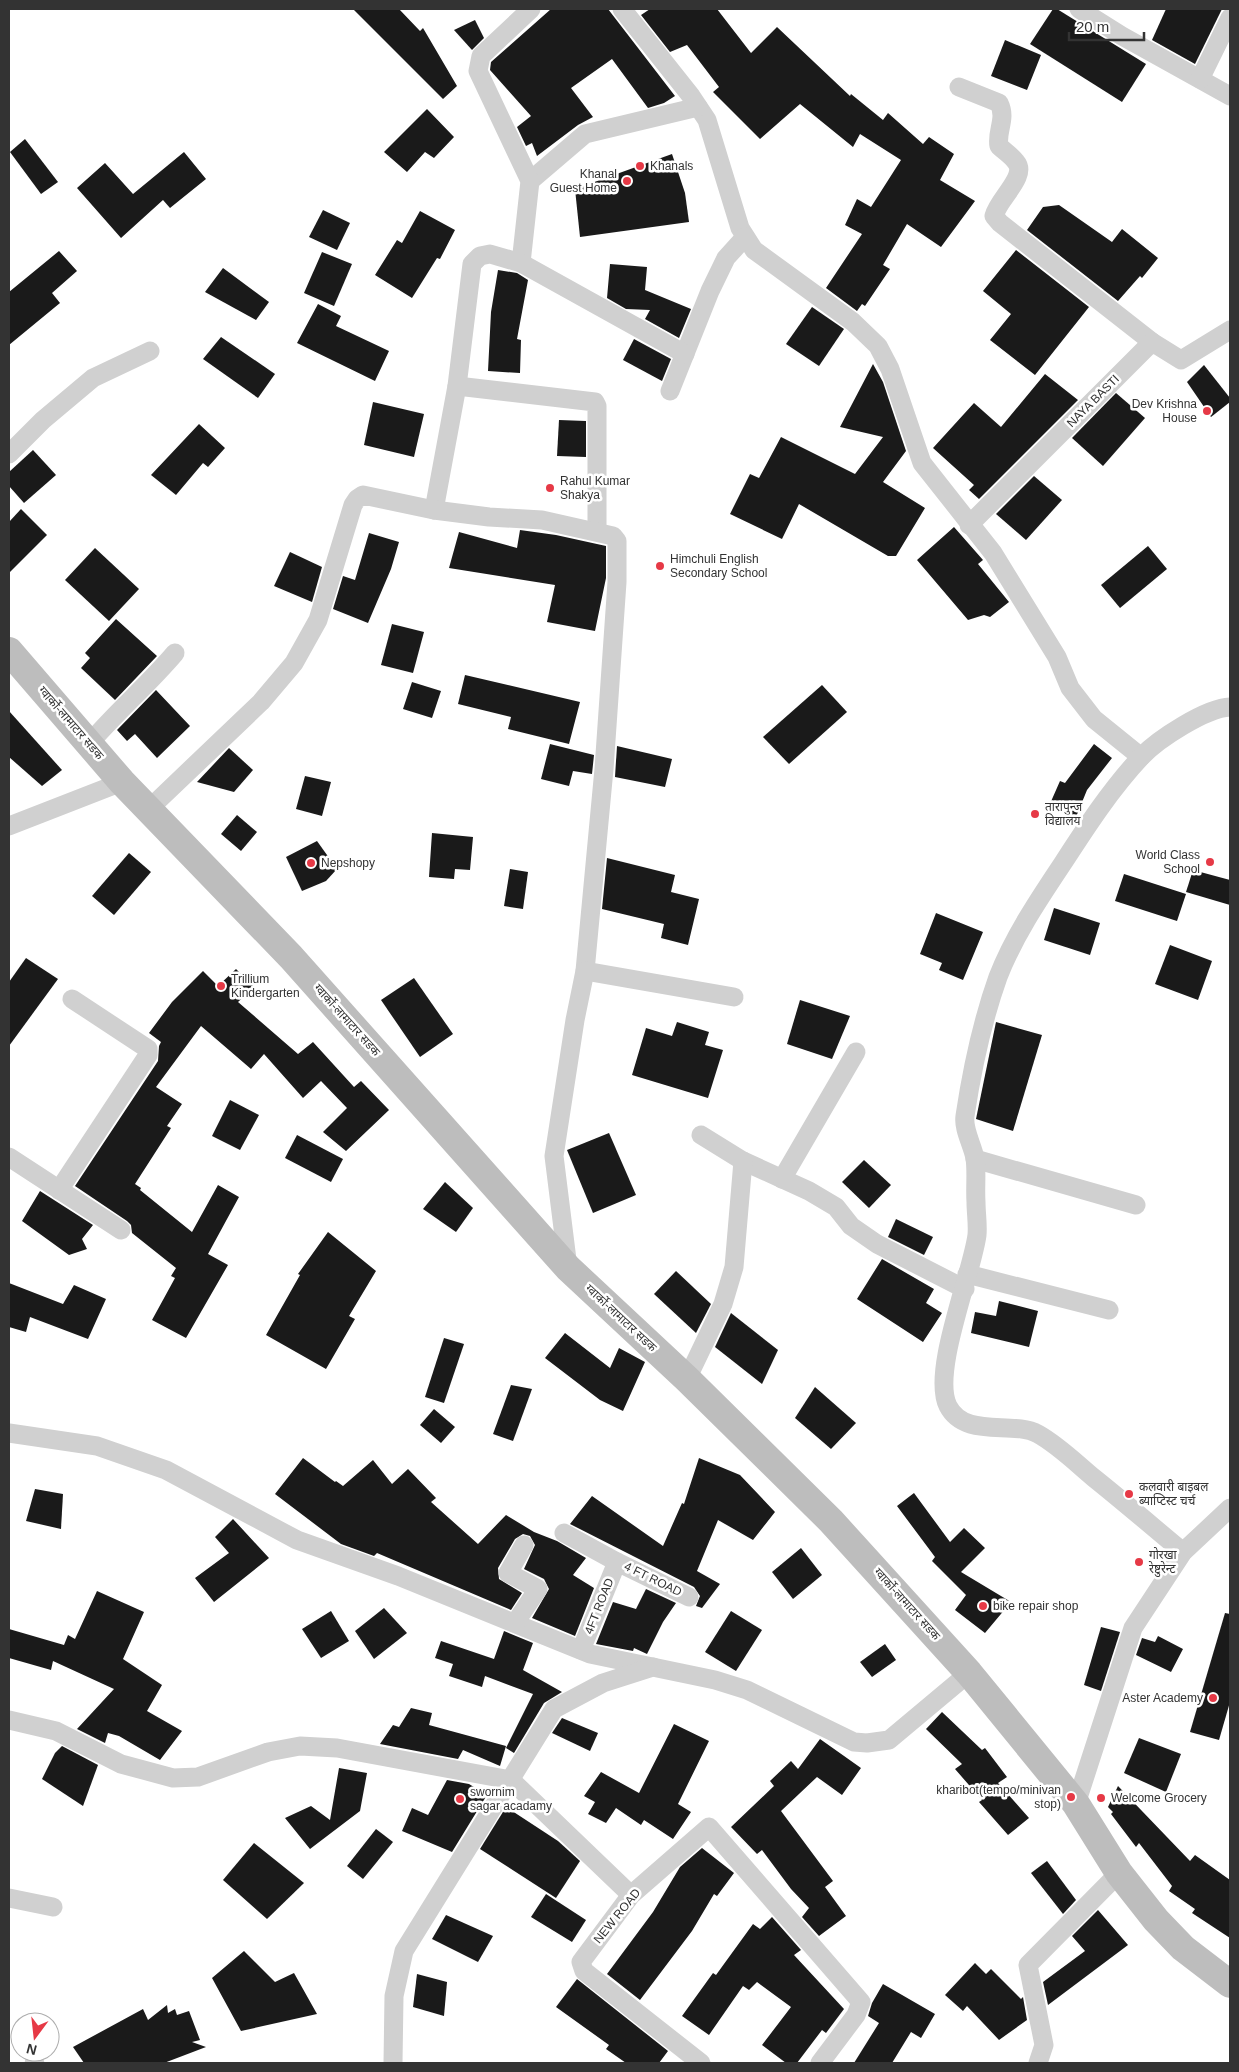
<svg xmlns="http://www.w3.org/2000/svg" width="1239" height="2072" font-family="Helvetica,'Noto Sans Devanagari',sans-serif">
	<rect width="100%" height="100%" fill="#fff"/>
	<g fill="#1a1a1a">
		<polygon points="353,9 399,9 420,31 423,28 457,86 443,99"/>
		<polygon points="551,9 608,9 675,96 664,103 648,108 612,59 571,88 593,117 578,125 537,156 532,143 526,146 517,127 531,116 490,70 491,62"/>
		<polygon points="650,9 717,9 751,53 777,27 850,96 851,94 883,120 888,113 923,144 929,137 954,154 940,180 975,201 941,247 907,224 883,265 890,269 865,306 862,304 857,311 826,288 862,234 845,225 857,199 871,207 901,160 860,134 853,147 800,104 760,139 713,92 719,87 687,45 670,52 641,15"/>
		<polygon points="1053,9 1057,9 1146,64 1122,102 1030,44"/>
		<polygon points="1166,9 1222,9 1195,64 1152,40"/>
		<polygon points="475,20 484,38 472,50 454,30"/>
		<polygon points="1005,40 1041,55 1027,90 991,76"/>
		<polygon points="427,109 454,137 434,158 425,152 407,172 384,152"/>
		<polygon points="25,139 58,182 41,194 10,152"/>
		<polygon points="184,152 206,179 170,208 163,200 121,238 77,188 105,163 133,194"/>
		<polygon points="672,154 685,193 689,222 580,237 575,189"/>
		<polygon points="1059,205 1112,242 1122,229 1158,258 1142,278 1140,276 1118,301 1027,230 1043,207"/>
		<polygon points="323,210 350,223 337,250 309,237"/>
		<polygon points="420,211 455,230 440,259 437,258 412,298 375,275 397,240 402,243"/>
		<polygon points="1016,250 1089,307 1035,375 990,340 1011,314 983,291"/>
		<polygon points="59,251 77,271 52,293 60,303 9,345 9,292"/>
		<polygon points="322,252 352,264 334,306 304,293"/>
		<polygon points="610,264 647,267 645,290 691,309 679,338 645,319 650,310 626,309 607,298"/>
		<polygon points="223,268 269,302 256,320 205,292"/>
		<polygon points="498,270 517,273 528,280 517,339 521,340 520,373 488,371 491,312"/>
		<polygon points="318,304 341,316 336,326 389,351 375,381 297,343"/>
		<polygon points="812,307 844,329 819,366 786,344"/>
		<polygon points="221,337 275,374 258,398 203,359"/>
		<polygon points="634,339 671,359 662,381 623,360"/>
		<polygon points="873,364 883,382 906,451 883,482 925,508 896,556 888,556 799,504 782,539 730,514 750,474 759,478 781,437 855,474 883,437 840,427"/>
		<polygon points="1204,365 1230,398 1230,402 1211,417 1187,382"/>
		<polygon points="1045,374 1078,400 979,499 969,490 974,485 933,448 974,403 1001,427"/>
		<polygon points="1116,393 1145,418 1103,466 1072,438"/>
		<polygon points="373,402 424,414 414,457 364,445"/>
		<polygon points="559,420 586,421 586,457 557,456"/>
		<polygon points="199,424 225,448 208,467 203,463 176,495 151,475"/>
		<polygon points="33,450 56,475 24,503 9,486 9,472"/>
		<polygon points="1034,476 1062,500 1026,540 996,514"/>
		<polygon points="21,509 47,535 9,573 9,522"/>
		<polygon points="954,527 983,560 978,564 1009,602 990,617 984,615 968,620 917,560"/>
		<polygon points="520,530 556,535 606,546 606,578 595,631 547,622 555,585 449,568 459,532 517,548"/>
		<polygon points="369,533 399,542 391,569 368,623 333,609 343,576 355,580"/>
		<polygon points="1148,546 1167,569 1120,608 1101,585"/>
		<polygon points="95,548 139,589 109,621 65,580"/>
		<polygon points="290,552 322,567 312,602 274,586"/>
		<polygon points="116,619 157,656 115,700 81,668 90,658 85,653"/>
		<polygon points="392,624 424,632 413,673 381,665"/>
		<polygon points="465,675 580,702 569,744 508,729 511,717 458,704"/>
		<polygon points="412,682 441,691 432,718 403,709"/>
		<polygon points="822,685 847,712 789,764 763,737"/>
		<polygon points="156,690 190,726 157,758 135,734 127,741 117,730"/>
		<polygon points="9,711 62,770 42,786 9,757"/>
		<polygon points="550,744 594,755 592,774 573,771 569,786 541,779"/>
		<polygon points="1094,744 1112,758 1087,790 1076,817 1049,806 1060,781 1065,783"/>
		<polygon points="617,746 672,759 665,787 615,777"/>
		<polygon points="229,748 253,770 234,792 197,782"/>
		<polygon points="305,776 331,782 322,816 296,809"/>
		<polygon points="237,815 257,832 241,851 221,834"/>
		<polygon points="432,833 473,837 470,870 455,869 454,879 429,877"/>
		<polygon points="317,841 337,869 326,881 302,891 286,857"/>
		<polygon points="129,853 151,872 114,915 92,896"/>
		<polygon points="607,858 675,875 671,892 699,899 688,945 661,938 664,924 602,909"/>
		<polygon points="510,869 528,872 523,909 504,906"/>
		<polygon points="1193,870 1230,880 1230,905 1186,892"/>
		<polygon points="1124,874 1186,894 1177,921 1115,901"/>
		<polygon points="1054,908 1100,923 1090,955 1044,940"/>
		<polygon points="936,913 983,932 963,980 939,970 942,963 920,954"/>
		<polygon points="1170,945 1212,961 1198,1000 1155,984"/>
		<polygon points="26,958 58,979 9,1046 9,982"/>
		<polygon points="236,969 254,987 238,1002 298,1054 313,1042 354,1087 361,1081 389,1110 346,1151 323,1132 347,1108 321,1081 303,1098 264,1054 251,1069 201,1026 156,1087 182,1104 167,1126 171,1128 135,1184 141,1188 140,1190 192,1232 218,1185 239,1197 208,1254 228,1265 186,1338 152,1320 175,1278 171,1276 176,1268 132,1233 131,1225 127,1221 75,1186 158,1061 159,1046 161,1042 149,1033 172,1002 203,971 218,986"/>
		<polygon points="414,978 453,1034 420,1057 381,1000"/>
		<polygon points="800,1000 850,1016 832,1059 787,1044"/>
		<polygon points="677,1022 709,1032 705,1045 723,1050 708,1098 632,1075 646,1028 672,1036"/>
		<polygon points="996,1022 1042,1035 1013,1131 976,1119"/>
		<polygon points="230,1100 259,1115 240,1150 212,1136"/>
		<polygon points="609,1133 636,1195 593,1213 567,1150"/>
		<polygon points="297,1135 343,1159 331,1182 285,1158"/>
		<polygon points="864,1160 891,1185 869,1208 842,1182"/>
		<polygon points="445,1182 473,1208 456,1232 423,1209"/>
		<polygon points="40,1191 93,1225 82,1239 87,1249 69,1255 22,1221"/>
		<polygon points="896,1219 933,1237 924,1255 888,1237"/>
		<polygon points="328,1232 376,1271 349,1316 355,1319 326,1369 266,1335 300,1275 298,1274"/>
		<polygon points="882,1259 934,1289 926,1303 942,1313 923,1342 857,1299"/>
		<polygon points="676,1271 711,1304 696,1333 654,1294"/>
		<polygon points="9,1283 63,1304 74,1285 106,1299 88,1339 30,1317 26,1332 9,1327"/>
		<polygon points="999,1301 1038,1311 1029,1347 971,1333 975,1312 996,1316"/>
		<polygon points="731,1313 778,1350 762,1384 715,1347"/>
		<polygon points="565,1333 610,1368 619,1348 645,1362 623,1411 600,1400 545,1358"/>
		<polygon points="444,1338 464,1344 444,1403 425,1397"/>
		<polygon points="511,1385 532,1389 513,1441 493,1434"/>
		<polygon points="815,1387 856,1423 831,1449 795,1418"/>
		<polygon points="434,1409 455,1427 441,1443 420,1425"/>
		<polygon points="303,1458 335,1482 336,1481 343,1486 373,1460 392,1484 408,1469 436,1498 431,1502 478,1544 506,1515 534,1532 557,1541 586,1558 573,1575 594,1588 575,1636 532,1618 549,1589 544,1579 524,1569 535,1545 530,1536 523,1534 515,1539 498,1568 499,1579 522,1593 511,1610 377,1553 374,1556 341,1544 275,1494"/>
		<polygon points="699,1458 740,1475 775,1512 753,1540 718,1520 697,1571 720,1584 702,1608 696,1606 700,1596 694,1587 570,1524 592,1496 663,1546 682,1503 684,1504"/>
		<polygon points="35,1489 63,1494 61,1529 26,1521"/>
		<polygon points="914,1493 950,1542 964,1528 985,1548 961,1572 1011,1602 985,1633 955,1610 966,1595 932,1561 935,1557 897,1506"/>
		<polygon points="233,1519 269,1558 214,1602 195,1578 229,1553 215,1537"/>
		<polygon points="801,1548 822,1575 793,1599 772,1572"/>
		<polygon points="646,1589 676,1603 663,1622 647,1654 634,1648 633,1651 596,1644 613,1602 636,1609"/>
		<polygon points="97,1591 144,1612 123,1659 162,1685 147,1711 182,1731 160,1760 119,1736 108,1733 105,1743 77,1729 114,1689 53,1661 51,1670 9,1658 9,1629 64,1645 68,1635 75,1639"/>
		<polygon points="384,1608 407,1633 374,1659 355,1631"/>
		<polygon points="331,1611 349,1641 321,1658 302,1629"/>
		<polygon points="731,1611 762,1630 736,1671 705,1652"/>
		<polygon points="1225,1613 1230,1614 1230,1702 1219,1740 1190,1732"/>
		<polygon points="1101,1627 1120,1632 1101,1691 1084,1685"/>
		<polygon points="504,1631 533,1643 523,1670 562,1692 544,1703 514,1753 506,1748 533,1694 485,1676 482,1687 449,1676 453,1664 435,1658 441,1641 494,1659"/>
		<polygon points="1158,1636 1183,1649 1171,1672 1136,1655 1142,1638 1155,1642"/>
		<polygon points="885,1644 896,1660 872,1677 860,1662"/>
		<polygon points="411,1708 432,1713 429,1725 506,1746 500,1766 463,1750 458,1759 380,1744 393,1725 399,1727"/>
		<polygon points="942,1712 982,1750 985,1748 1007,1777 998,1783 1029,1818 1008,1835 979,1802 982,1800 955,1769 962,1764 926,1729"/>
		<polygon points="562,1718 598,1733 590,1751 552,1733"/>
		<polygon points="674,1724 709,1741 678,1804 691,1812 673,1839 644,1820 641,1825 616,1808 606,1823 588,1814 595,1802 584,1796 601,1772 639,1793"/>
		<polygon points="1139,1738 1181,1754 1166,1792 1124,1773"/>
		<polygon points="820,1739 861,1768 842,1795 817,1777 781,1811 833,1881 825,1887 846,1916 819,1936 802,1917 809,1908 791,1889 762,1850 757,1854 731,1827 774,1786 770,1781 791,1761 798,1769"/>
		<polygon points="62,1746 98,1765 83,1806 42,1779 55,1753"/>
		<polygon points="339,1768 367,1773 360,1811 310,1849 285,1818 311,1806 330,1820"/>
		<polygon points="447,1780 469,1784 487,1795 452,1852 402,1831 412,1808 428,1815"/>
		<polygon points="1118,1786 1190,1861 1195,1855 1230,1880 1230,1938 1192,1913 1195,1909 1169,1891 1172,1886 1139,1843 1136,1847 1111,1814 1113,1812 1108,1807"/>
		<polygon points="506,1807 558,1841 580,1861 556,1898 480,1849"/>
		<polygon points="376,1829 393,1842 363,1879 347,1866"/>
		<polygon points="254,1843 304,1883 267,1919 223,1880"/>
		<polygon points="702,1848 734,1873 717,1896 714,1894 692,1931 640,2000 607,1974 653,1912 680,1867"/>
		<polygon points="1047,1861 1076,1900 1063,1914 1031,1873"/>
		<polygon points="546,1894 586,1920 572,1942 531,1917"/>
		<polygon points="1098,1910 1128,1945 1048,2005 1043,1982 1085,1951 1072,1936"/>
		<polygon points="446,1915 493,1936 478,1962 432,1939"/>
		<polygon points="772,1917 801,1950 794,1955 844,2009 826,2033 822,2030 797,2063 786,2063 762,2045 791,2007 757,1982 749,1990 743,1986 709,2035 682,2016 713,1973 716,1975 753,1924 760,1929"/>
		<polygon points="244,1951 275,1982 294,1973 317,2014 241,2031 212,1978"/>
		<polygon points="975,1963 986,1974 991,1969 1021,1999 1023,1997 1027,2020 999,2040 967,2006 963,2011 945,1995"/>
		<polygon points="417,1974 447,1982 444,2016 413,2007"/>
		<polygon points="577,1979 668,2051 659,2063 626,2063 606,2049 609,2045 556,2007"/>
		<polygon points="883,1984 935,2014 921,2038 911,2032 892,2063 854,2063 879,2023 868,2016 872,2003"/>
		<polygon points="167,2005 168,2013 175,2009 177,2015 189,2011 200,2040 192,2042 206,2047 164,2063 84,2063 73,2047 143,2009 148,2020"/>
	</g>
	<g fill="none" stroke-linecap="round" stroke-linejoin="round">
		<g stroke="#d0d0d0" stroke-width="19">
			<polyline points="622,9 691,96 707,120 740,228 754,250 853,322 878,346 890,369 922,463 993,553 1057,657 1070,688 1094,719 1141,757"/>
			<polyline points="1079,9 1122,36 1230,96"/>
			<polyline points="1200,79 1230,18"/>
			<path d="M959 87 999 103C1007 119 996 131 999 146 1004 151 1012 156 1016 162 1028 176 998 199 994 216L1000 223 1152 342"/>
			<polyline points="530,181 585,134 698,107"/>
			<polyline points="521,263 530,181 478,71 481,56 531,9"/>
			<polyline points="457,386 595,402 597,406 597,531"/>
			<polyline points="670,391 710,291 726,258 745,237"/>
			<polyline points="9,454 43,420 93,378 150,351"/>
			<polyline points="434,510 457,386 472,264 480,256 490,254 521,263 685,354"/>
			<polyline points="969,525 1152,342 1181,360 1230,330"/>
			<path d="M89 744C116 712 148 685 175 653"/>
			<polyline points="149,809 261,702 294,663 318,620 353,505 357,499 363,495 434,510 489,517 542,520 613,536 617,541 617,582 604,769 585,971 575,1020 554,1156 568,1268"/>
			<polyline points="9,826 122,782"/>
			<polyline points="585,971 734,997"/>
			<polyline points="701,1135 743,1161 809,1191 836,1207 851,1226 877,1244 965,1289"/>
			<polyline points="9,1157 121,1230"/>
			<polyline points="975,1159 1136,1205"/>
			<polyline points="782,1179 856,1052"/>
			<polyline points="59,1190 148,1055 148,1049 72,999"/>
			<polyline points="967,1274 1109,1310"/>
			<polyline points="687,1379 723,1304 734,1267 743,1161"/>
			<polyline points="9,1433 97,1446 166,1470 297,1540 398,1576 590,1654 715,1680 747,1690 854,1742 867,1743 889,1740 969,1673"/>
			<polyline points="564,1533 617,1562 581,1650"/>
			<path d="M1183 1552C1153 1527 1124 1502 1094 1478 1076 1463 1058 1445 1038 1434 1012 1420 965 1439 948 1406 931 1372 972 1274 977 1235 978 1224 976 1213 976 1202 975 1188 977 1172 975 1158 972 1144 963 1129 965 1116 972 1069 982 1022 998 977 1014 936 1039 899 1063 863 1087 826 1111 789 1141 757 1158 739 1206 708 1230 707"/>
			<polyline points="617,1562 689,1597"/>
			<polyline points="515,1623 538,1589 508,1573 524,1545"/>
			<polyline points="9,1720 56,1731 121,1764 173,1778 198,1777 268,1752 300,1746 337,1748 511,1780 631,1895"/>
			<polyline points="1076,1804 1133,1628 1183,1552 1230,1508"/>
			<polyline points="9,1898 53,1907"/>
			<polyline points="34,2063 35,2063"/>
			<polyline points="393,2063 394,1996 404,1951 554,1709 603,1683 653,1667"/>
			<polyline points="701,2063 584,1971 581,1962 631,1895 709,1827 861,2002 856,2015 820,2063"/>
			<polyline points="1038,2063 1044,2045 1028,1965 1119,1873"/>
		</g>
		<polyline stroke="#bdbdbd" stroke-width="28" points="9,651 122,782 291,957 568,1268 687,1379 831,1521 969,1673 1076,1804 1119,1873 1156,1920 1183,1948 1230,1984"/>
	</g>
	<g fill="#e63946" stroke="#fff" stroke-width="2">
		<circle cx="640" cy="166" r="5"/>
		<circle cx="627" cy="181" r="5"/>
		<circle cx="1207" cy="411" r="5"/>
		<circle cx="550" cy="488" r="5"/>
		<circle cx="660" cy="566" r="5"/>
		<circle cx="1035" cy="814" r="5"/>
		<circle cx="1210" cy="862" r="5"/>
		<circle cx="311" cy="863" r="5"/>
		<circle cx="221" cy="986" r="5"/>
		<circle cx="1129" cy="1494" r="5"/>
		<circle cx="1139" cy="1562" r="5"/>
		<circle cx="983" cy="1606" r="5"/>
		<circle cx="1213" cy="1698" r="5"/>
		<circle cx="1071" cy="1797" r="5"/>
		<circle cx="1101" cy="1798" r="5"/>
		<circle cx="460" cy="1799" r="5"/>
	</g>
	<g text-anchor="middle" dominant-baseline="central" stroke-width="5" stroke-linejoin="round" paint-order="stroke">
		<g font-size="12" fill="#333" stroke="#fff" text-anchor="start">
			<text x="650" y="166">Khanals</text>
			<text x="617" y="174" text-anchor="end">Khanal<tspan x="617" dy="14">Guest Home</tspan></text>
			<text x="1197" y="404" text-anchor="end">Dev Krishna<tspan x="1197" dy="14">House</tspan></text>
			<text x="560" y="481">Rahul Kumar<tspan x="560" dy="14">Shakya</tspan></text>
			<text x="670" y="559">Himchuli English<tspan x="670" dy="14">Secondary School</tspan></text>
			<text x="1045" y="807">तारापुन्ज<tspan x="1045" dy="14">विद्यालय</tspan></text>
			<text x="1200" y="855" text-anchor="end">World Class<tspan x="1200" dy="14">School</tspan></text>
			<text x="321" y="863">Nepshopy</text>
			<text x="231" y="979">Trillium<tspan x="231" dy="14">Kindergarten</tspan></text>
			<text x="1139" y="1487">कलवारी बाइबल<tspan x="1139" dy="14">ब्याप्टिस्ट चर्च</tspan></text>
			<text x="1149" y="1555">गोरखा<tspan x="1149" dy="14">रेष्टुरेन्ट</tspan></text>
			<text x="993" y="1606">bike repair shop</text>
			<text x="1203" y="1698" text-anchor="end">Aster Academy</text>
			<text x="1061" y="1790" text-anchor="end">kharibot(tempo/minivan<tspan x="1061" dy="14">stop)</tspan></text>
			<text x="470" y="1792">swornim<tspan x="470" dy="14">sagar acadamy</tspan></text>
			<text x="1111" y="1798">Welcome Grocery</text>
		</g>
		<g font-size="12" fill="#333" stroke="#fff">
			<text transform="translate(1093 401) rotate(-45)">NAYA BASTI</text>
			<text transform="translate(71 723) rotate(49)">ग्वार्को-लामाटार सडक</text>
			<text transform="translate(347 1020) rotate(48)">ग्वार्को-लामाटार सडक</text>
			<text transform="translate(621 1318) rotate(43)">ग्वार्को-लामाटार सडक</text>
			<text transform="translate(653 1579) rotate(26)">4 FT ROAD</text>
			<text transform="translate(907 1604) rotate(48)">ग्वार्को-लामाटार सडक</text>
			<text transform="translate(599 1606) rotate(-68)">4FT ROAD</text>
			<text transform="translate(617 1916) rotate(-51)">NEW ROAD</text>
		</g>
	</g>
	<rect width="1239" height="2072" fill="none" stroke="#333333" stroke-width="20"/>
	<g transform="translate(35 2037) rotate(195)"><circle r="24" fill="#ffffff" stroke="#adadad"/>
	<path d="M0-4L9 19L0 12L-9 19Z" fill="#e63946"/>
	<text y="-8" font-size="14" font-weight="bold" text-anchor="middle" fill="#333333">N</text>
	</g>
	<path d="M1069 32v8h75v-8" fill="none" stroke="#333333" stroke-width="2.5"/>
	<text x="1076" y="32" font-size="15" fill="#333333" stroke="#ffffff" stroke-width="4" paint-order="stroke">20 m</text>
</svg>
